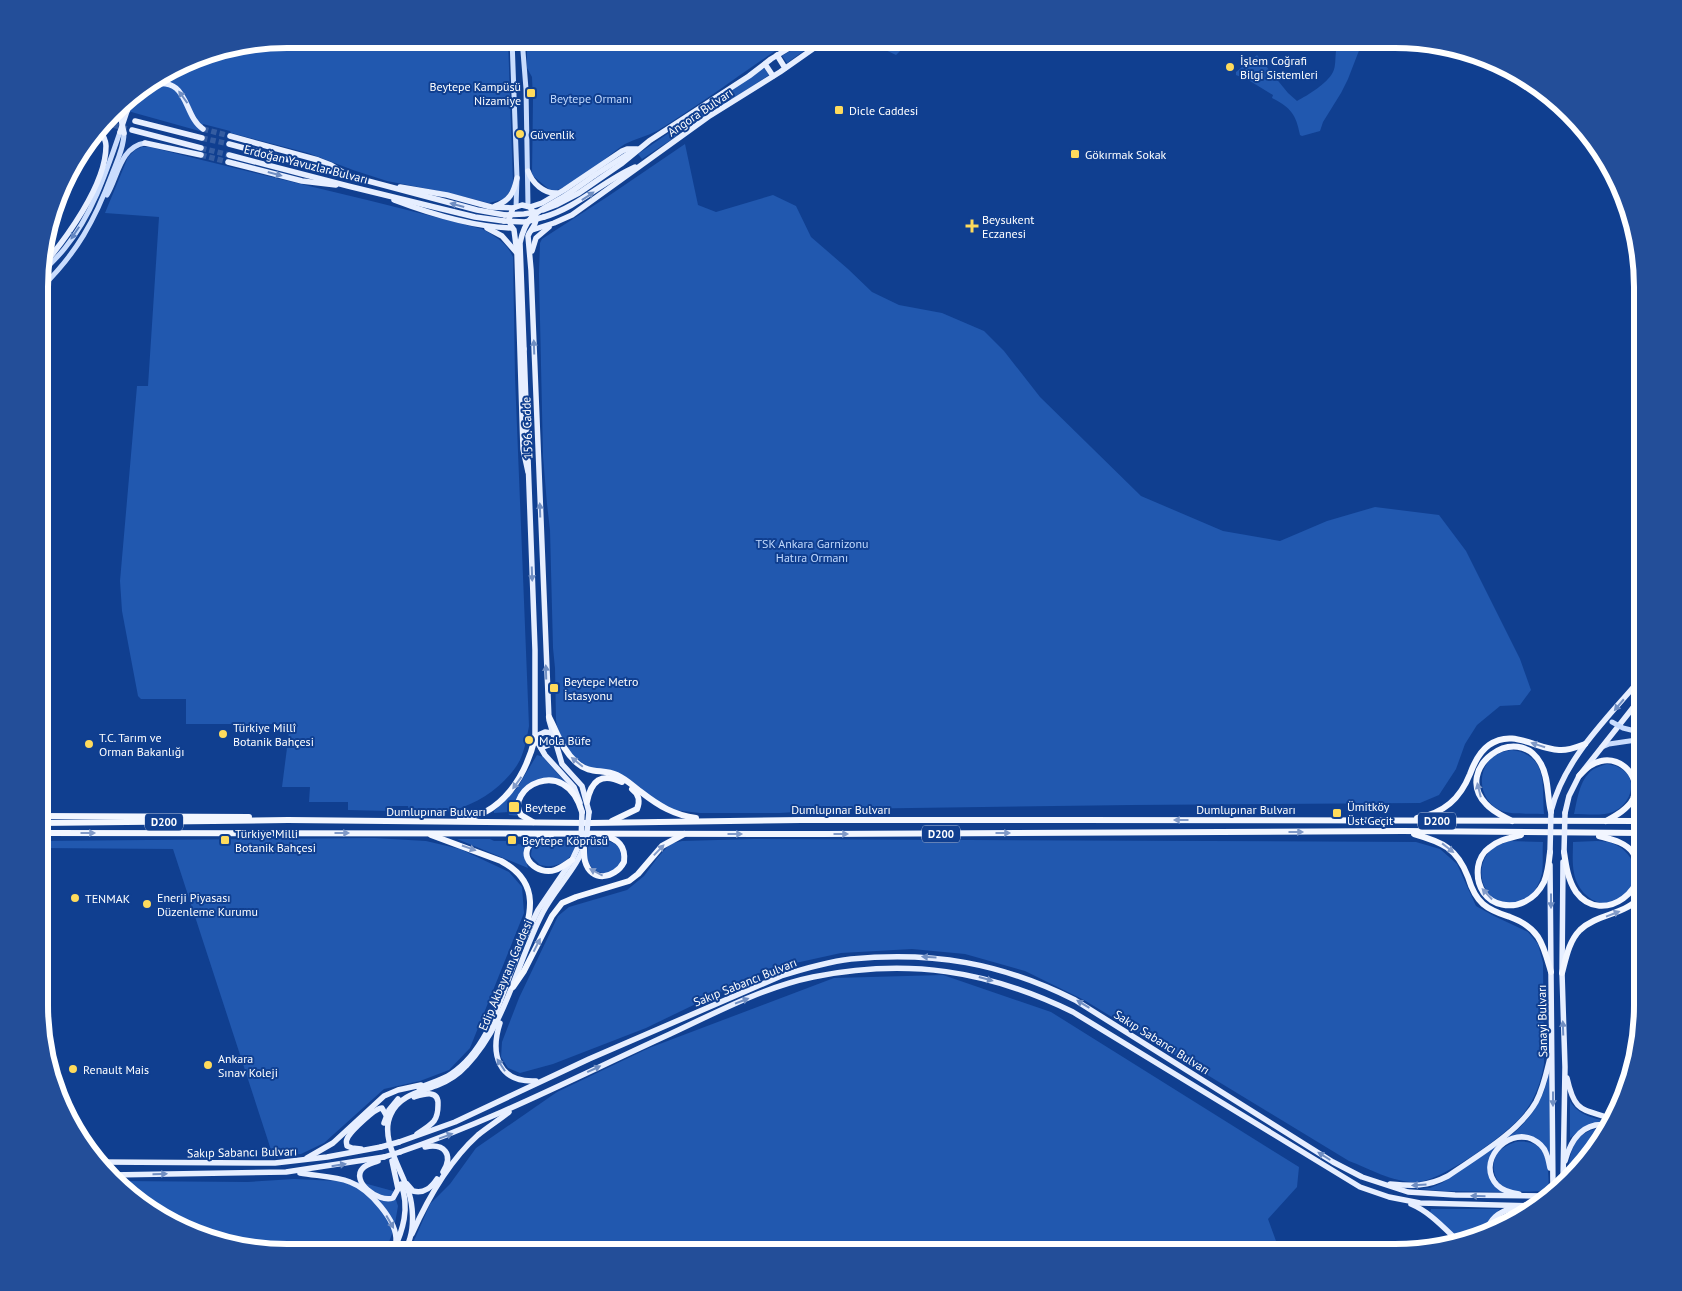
<svg xmlns="http://www.w3.org/2000/svg" width="1682" height="1291" font-family="'PT Sans',sans-serif">
	<rect width="100%" height="100%" fill="#103f90"/>
	<g fill="#2158af">
		<polygon points="287,39 508,39 513,183 512,188 504,199 489,203 449,193 387,181 353,170 308,153 231,133 230,131 203,124 203,132 117,108 123,100 207,52"/>
		<path d="M527 39H793C747 69 703 103 657 131 647 136 635 139 625 144 606 156 573 190 551 191L532 175 533 99 532 77 527 68Z"/>
		<polygon points="810,39 820,39 787,63 782,56"/>
		<polygon points="862,39 907,39 900,46 901,50 896,55"/>
		<path d="M1366 39 1360 48 1348 79 1341 93 1323 122 1320 131 1302 136 1300 135C1296 114 1291 108 1272 98L1273 95 1250 81 1236 75V72L1257 55 1288 93 1297 101C1308 95 1327 84 1333 72 1336 66 1335 58 1336 51L1348 40Z"/>
		<polygon points="764,68 769,75 642,159 638,154"/>
		<polygon points="685,144 698,205 716,212 773,195 796,206 811,237 848,269 872,292 899,305 942,313 984,331 1004,351 1040,397 1141,496 1223,531 1280,541 1327,521 1375,507 1439,515 1466,551 1520,659 1531,690 1520,705 1500,706 1477,725 1465,744 1456,769 1439,795 1420,803 1132,805 842,809 780,813 700,813 665,809 630,780 590,768 573,757 558,731 556,720 555,668 553,648 550,530 547,504 543,456 539,274 540,243 542,239 607,197"/>
		<path d="M142 147H150C260 175 372 200 482 229 495 236 507 243 513 257L515 377 529 726C527 737 525 749 520 760 507 784 481 802 455 810 440 814 424 812 409 811L408 806H392L391 811 348 810V802H309L310 787H282L287 748H288L289 724H186V699H141L138 696 122 611 120 581 137 386H148L159 217 105 213 128 157 135 150Z"/>
		<path d="M1512 750C1548 755 1542 785 1544 814 1533 813 1512 815 1502 811 1476 801 1475 763 1500 753 1504 751 1508 751 1512 750Z"/>
		<path d="M537 755 543 757 564 781C549 780 531 776 523 791 519 797 521 809 520 816L509 815 508 812 494 813V811L517 788Z"/>
		<path d="M1607 764C1610 765 1615 765 1618 767 1640 777 1632 804 1613 812 1603 816 1586 814 1574 814 1577 801 1579 783 1589 773 1593 768 1601 766 1607 764Z"/>
		<polygon points="374,838 426,841 460,849 509,872 522,887 524,913 470,1048 449,1070 420,1081 384,1089 324,1143 301,1154 273,1156 173,849 40,848 40,841"/>
		<polygon points="457,839 490,839 494,841 518,841 518,844 526,845 524,855 528,868"/>
		<path d="M753 839 1416 842 1440 849 1457 864 1476 906 1494 916 1528 932 1538 944 1543 963 1544 1064C1541 1082 1535 1099 1524 1113 1511 1132 1440 1182 1417 1182 1394 1183 1370 1169 1349 1161L1084 1000 1025 971 965 954 912 949 841 953 768 969 646 1028 553 1064 520 1073 508 1068 501 1057 502 1042 519 998 558 916 569 907 627 890 644 876 658 857 670 844 682 841Z"/>
		<path d="M542 840H578C575 858 558 870 540 865L531 856C531 848 534 843 542 840Z"/>
		<path d="M589 841C602 841 613 839 622 850 622 854 622 859 621 862 616 880 589 875 587 857 587 852 588 846 589 841Z"/>
		<path d="M1510 841 1543 842C1542 853 1544 867 1541 877 1539 884 1534 893 1529 897 1521 905 1500 904 1492 897 1478 884 1478 861 1492 849 1497 845 1504 843 1510 841Z"/>
		<path d="M1573 842C1584 842 1597 840 1608 842 1634 848 1646 880 1622 897 1601 913 1578 895 1574 873 1572 863 1573 852 1573 842Z"/>
		<polygon points="943,975 1051,1012 1299,1167 1297,1187 1268,1219 1280,1252 409,1252 430,1204 450,1184 476,1148 557,1092 649,1048 834,978"/>
		<path d="M1549 1073 1550 1154C1537 1135 1530 1140 1508 1139L1489 1167 1503 1192 1444 1191 1419 1189 1430 1188 1442 1183 1515 1132C1533 1116 1545 1096 1549 1073Z"/>
		<path d="M1570 1101C1579 1116 1594 1118 1610 1122L1609 1124 1585 1127 1570 1138Z"/>
		<path d="M1601 1128 1606 1129 1582 1168 1568 1179C1569 1153 1572 1132 1601 1128Z"/>
		<path d="M1515 1142C1548 1138 1548 1163 1549 1187L1544 1188V1191C1533 1191 1519 1193 1508 1189 1496 1185 1490 1168 1496 1156 1500 1148 1508 1145 1515 1142Z"/>
		<polygon points="294,1179 360,1182 393,1191 398,1206 394,1229 385,1252 271,1252 192,1233 123,1191 116,1181 248,1182"/>
		<polygon points="1431,1209 1500,1209 1490,1219 1483,1234 1461,1242 1430,1213"/>
		<path d="M1525 1211 1505 1227 1487 1233C1499 1214 1503 1212 1525 1211Z"/>
	</g>
	<g fill="none" stroke-linecap="round" stroke-linejoin="round">
		<g stroke="#345ca1" stroke-width="5.5" stroke-dasharray="5.5 3" stroke-linecap="butt">
			<polyline points="105,123 132,130"/>
			<polyline points="203,129 230,136"/>
			<polyline points="202,138 229,144"/>
			<polyline points="201,148 229,155"/>
			<polyline points="201,155 228,162"/>
		</g>
		<g stroke="#c9dcfd" stroke-width="5">
			<polyline points="512,39 517,178 516,207"/>
			<polyline points="522,39 526,89 528,206"/>
			<path d="M107 195C118 177 120 147 145 143"/>
			<path d="M41 274C49 265 58 257 65 248 92 215 106 173 120 132"/>
			<path d="M41 288C77 253 95 220 112 174 117 161 124 147 124 133"/>
			<polyline points="1633,708 1635,718 1643,724"/>
			<polyline points="1602,747 1609,744 1643,739"/>
		</g>
		<g stroke="#e6eeff" stroke-width="5.5">
			<polyline points="777,55 785,68"/>
			<polyline points="765,64 773,76"/>
			<path d="M150 85C190 75 182 115 203 129"/>
			<polyline points="115,110 121,119 124,133"/>
			<polyline points="127,111 132,99 137,92"/>
			<polyline points="110,116 121,119"/>
			<polyline points="135,121 202,138"/>
			<polyline points="132,130 201,148"/>
			<polyline points="230,136 318,160 331,165 346,174"/>
			<polyline points="145,143 201,155"/>
			<polyline points="229,144 477,210 505,215"/>
			<polyline points="229,155 348,186 475,217 504,221"/>
			<polyline points="228,162 302,181 336,185"/>
			<path d="M528 171C532 183 544 194 557 193"/>
			<polyline points="595,175 631,152"/>
			<polyline points="400,187 447,195 491,207 513,208"/>
			<path d="M394 200C431 214 472 227 512 228"/>
			<path d="M495 206C510 201 514 192 517 178"/>
			<polyline points="530,207 542,203 564,190 622,151 627,149 637,149"/>
			<polyline points="543,210 556,205 579,193 621,164 649,141 749,76 771,59 804,39"/>
			<path d="M544 217C578 207 603 181 635 167"/>
			<polyline points="487,228 502,236 516,252"/>
			<polyline points="532,230 554,223 572,215 708,117 780,72 827,39"/>
			<polyline points="532,251 536,238 549,227"/>
			<path d="M41 268C65 240 106 185 106 146 106 139 102 135 100 128"/>
			<polyline points="524,349 535,650 535,738 545,755 574,787 580,803"/>
			<path d="M528 472 523 449 517 253 514 230 511 226 509 219 513 208 522 205 530 207 536 217C537 226 530 229 528 236L531 270 549 720 562 764 582 786 589 812"/>
			<polyline points="536,736 545,732 552,733"/>
			<polyline points="541,748 551,744 554,740"/>
			<path d="M1551 811C1565 757 1608 718 1643 676"/>
			<polyline points="1565,813 1569,796 1579,776 1643,695"/>
			<polyline points="1550,865 1553,1190"/>
			<polyline points="525,937 538,910 572,860 581,841"/>
			<path d="M500 1023C490 1054 498 1083 536 1081"/>
			<path d="M1567 1078C1575 1114 1582 1108 1612 1119"/>
			<path d="M419 1088C430 1083 442 1080 451 1074 491 1047 501 994 518 953"/>
			<path d="M414 1097C424 1094 439 1089 438 1105 438 1110 437 1117 434 1121 430 1126 423 1130 417 1134"/>
			<polyline points="384,1123 389,1110 398,1099"/>
			<path d="M399 1142 455 1122 589 1059 781 976C803 969 827 962 851 959 933 951 1001 963 1075 1000L1333 1162 1362 1177 1408 1192 1455 1195 1545 1196"/>
			<path d="M425 1147C444 1143 454 1154 443 1172"/>
			<path d="M361 1149 352 1148 347 1146C346 1141 346 1141 348 1137 352 1130 375 1108 382 1108L386 1115"/>
			<path d="M400 1152C494 1120 580 1075 670 1034 715 1013 764 987 813 977 907 958 987 970 1073 1012L1360 1187 1389 1197 1420 1203 1532 1206"/>
			<polyline points="307,1158 333,1143 384,1096 398,1090 421,1085"/>
			<path d="M378 1161C373 1163 367 1164 363 1168 350 1181 378 1203 393 1198L398 1189 392 1161"/>
			<path d="M1565 1161C1571 1139 1583 1121 1609 1125"/>
			<polyline points="101,1162 275,1163 327,1157 381,1147"/>
			<path d="M300 1173C316 1176 335 1176 350 1182 369 1189 398 1221 396 1242"/>
			<polyline points="111,1175 286,1172 384,1157"/>
			<polyline points="1563,1182 1565,1067 1562,973 1563,862"/>
			<path d="M407 1184 413 1191C424 1194 431 1188 437 1179"/>
			<path d="M1390 1184C1413 1186 1427 1187 1448 1176 1477 1156 1519 1132 1536 1102 1544 1087 1547 1070 1551 1054"/>
			<path d="M1519 1194C1511 1193 1503 1191 1497 1185 1476 1163 1506 1128 1532 1139 1538 1142 1544 1147 1546 1153 1548 1157 1549 1163 1550 1168"/>
			<path d="M1411 1204C1430 1212 1444 1228 1459 1242"/>
			<path d="M412 1234C428 1198 448 1162 478 1135 488 1127 499 1120 509 1112"/>
			<path d="M1485 1234C1490 1219 1498 1212 1513 1208"/>
			<path d="M393 1252C403 1230 410 1208 401 1184"/>
			<path d="M404 1252C406 1247 409 1243 410 1238 414 1225 413 1206 409 1193 402 1170 379 1138 391 1114 400 1095 420 1092 438 1085 448 1081 458 1075 466 1066 507 1023 516 964 543 912 556 887 578 868 586 841"/>
		</g>
		<g stroke="#f2f6ff" stroke-width="6">
			<path d="M549 717C558 734 562 750 577 763 589 774 603 769 617 775 626 779 633 786 641 792 659 806 674 815 696 818"/>
			<path d="M1579 776C1585 770 1591 763 1601 761 1622 756 1642 778 1633 799 1628 809 1615 816 1606 821"/>
			<path d="M587 802C591 781 601 772 622 782"/>
			<polyline points="40,816 249,817"/>
			<path d="M1417 818C1444 813 1460 799 1470 774 1474 763 1479 752 1489 745 1513 728 1535 749 1559 750 1568 751 1577 747 1585 744"/>
			<path d="M460 819C502 816 526 775 535 738"/>
			<path d="M612 821 637 809C640 802 639 794 632 789"/>
			<path d="M1512 821C1503 816 1493 812 1486 804 1452 769 1517 720 1541 764 1549 778 1547 797 1551 812"/>
			<path d="M533 822 521 815C504 790 565 753 582 812"/>
			<polyline points="40,823 288,820 590,823 801,820 1075,820 1643,821"/>
			<polyline points="40,833 824,834 1403,831 1643,833"/>
			<path d="M1414 834C1442 842 1457 848 1468 877 1471 887 1475 897 1483 904 1491 911 1501 914 1510 917 1540 928 1543 944 1551 972"/>
			<path d="M431 835 501 861C544 884 530 918 517 955"/>
			<path d="M551 835C545 836 538 838 533 842 515 856 538 876 555 870 561 868 567 863 572 860"/>
			<path d="M1521 835C1510 838 1498 840 1489 848 1483 852 1479 860 1478 867 1473 909 1525 920 1544 882 1548 873 1549 862 1550 852"/>
			<path d="M584 849C584 852 584 857 585 861 591 883 615 879 624 862 626 846 618 839 603 835"/>
			<path d="M1564 852C1566 866 1568 880 1576 892 1602 928 1657 886 1633 853 1626 842 1610 839 1599 836"/>
			<path d="M1562 973C1566 958 1569 941 1580 930 1599 912 1628 916 1643 893"/>
			<polyline points="513,987 524,971 552,916 562,903 576,897 629,881 638,874 662,846 684,834"/>
		</g>
		<polyline stroke="#c9dcfd" stroke-width="5" points="1612,722 1623,728 1643,733"/>
		<g stroke="#e6eeff" stroke-width="5.5">
			<polyline points="120,132 127,111"/>
			<polyline points="505,215 524,214 536,212"/>
			<polyline points="504,221 525,222 544,217"/>
			<path d="M524 349 520 243C526 213 540 211 563 197 574 190 585 182 595 175"/>
			<polyline points="581,841 582,812"/>
			<polyline points="586,841 589,812"/>
			<polyline points="1550,852 1551,812"/>
			<polyline points="1564,852 1565,813"/>
			<polyline points="381,1147 399,1142"/>
			<polyline points="384,1157 400,1152"/>
		</g>
	</g>
	<defs><path id="oneway-solid" d="M-6-.8H1V-3.2L6.5 0L1 3.2V.8H-6Z" transform="scale(1.25)"/></defs>
	<g fill="#708ec2">
		<use href="#oneway-solid" transform="translate(183 97) rotate(-126)"/>
		<use href="#oneway-solid" transform="translate(275 174) rotate(15)"/>
		<use href="#oneway-solid" transform="translate(588 196) rotate(-34)"/>
		<use href="#oneway-solid" transform="translate(457 205) rotate(-165)"/>
		<use href="#oneway-solid" transform="translate(534 347) rotate(-92)"/>
		<use href="#oneway-solid" transform="translate(540 510) rotate(-92)"/>
		<use href="#oneway-solid" transform="translate(532 574) rotate(88)"/>
		<use href="#oneway-solid" transform="translate(546 672) rotate(-92)"/>
		<use href="#oneway-solid" transform="translate(1619 705) rotate(130)"/>
		<use href="#oneway-solid" transform="translate(1551 901) rotate(90)"/>
		<use href="#oneway-solid" transform="translate(929 957) rotate(-177)"/>
		<use href="#oneway-solid" transform="translate(986 979) rotate(15)"/>
		<use href="#oneway-solid" transform="translate(742 1001) rotate(-21)"/>
		<use href="#oneway-solid" transform="translate(1083 1004) rotate(-149)"/>
		<use href="#oneway-solid" transform="translate(1563 1028) rotate(-92)"/>
		<use href="#oneway-solid" transform="translate(501 1065) rotate(-123)"/>
		<use href="#oneway-solid" transform="translate(594 1069) rotate(-25)"/>
		<use href="#oneway-solid" transform="translate(1553 1099) rotate(90)"/>
		<use href="#oneway-solid" transform="translate(446 1136) rotate(-20)"/>
		<use href="#oneway-solid" transform="translate(1324 1156) rotate(-148)"/>
		<use href="#oneway-solid" transform="translate(339 1165) rotate(-9)"/>
		<use href="#oneway-solid" transform="translate(160 1174) rotate(-1)"/>
		<use href="#oneway-solid" transform="translate(1419 1185) rotate(177)"/>
		<use href="#oneway-solid" transform="translate(1478 1196) rotate(-179)"/>
		<use href="#oneway-solid" transform="translate(390 1222) rotate(60)"/>
	</g>
	<use fill="#6386c1" href="#oneway-solid" transform="translate(75 233) rotate(124)"/>
	<g fill="#819ac8">
		<use href="#oneway-solid" transform="translate(1538 745) rotate(-162)"/>
		<use href="#oneway-solid" transform="translate(577 762) rotate(-141)"/>
		<use href="#oneway-solid" transform="translate(517 783) rotate(126)"/>
		<use href="#oneway-solid" transform="translate(1479 790) rotate(-104)"/>
		<use href="#oneway-solid" transform="translate(1181 820) rotate(-180)"/>
		<use href="#oneway-solid" transform="translate(1296 832)"/>
		<use href="#oneway-solid" transform="translate(88 833)"/>
		<use href="#oneway-solid" transform="translate(342 833)"/>
		<use href="#oneway-solid" transform="translate(1003 833)"/>
		<use href="#oneway-solid" transform="translate(735 834)"/>
		<use href="#oneway-solid" transform="translate(841 834)"/>
		<use href="#oneway-solid" transform="translate(469 848) rotate(19)"/>
		<use href="#oneway-solid" transform="translate(1448 848) rotate(38)"/>
		<use href="#oneway-solid" transform="translate(659 850) rotate(-46)"/>
		<use href="#oneway-solid" transform="translate(596 872) rotate(-152)"/>
		<use href="#oneway-solid" transform="translate(1487 894) rotate(-133)"/>
		<use href="#oneway-solid" transform="translate(1613 914) rotate(-21)"/>
		<use href="#oneway-solid" transform="translate(537 945) rotate(-63)"/>
	</g>
	<g fill="#ffdb5c" stroke="#103f90" stroke-width="2">
		<circle cx="1230" cy="67" r="5"/>
		<rect x="526" y="88" width="10" height="10" rx="2.5"/>
		<rect x="834" y="105" width="10" height="10" rx="2.5"/>
		<circle cx="520" cy="134" r="5"/>
		<rect x="1070" y="149" width="10" height="10" rx="2.5"/>
		<path d="M969.5 218.5h5v5h5v5h-5v5h-5v-5h-5v-5h5z"/>
		<rect x="549" y="683" width="10" height="10" rx="2.5"/>
		<circle cx="223" cy="734" r="5"/>
		<circle cx="529" cy="740" r="5"/>
		<circle cx="89" cy="744" r="5"/>
		<rect x="508" y="801" width="12" height="12" rx="2.5"/>
		<rect x="1332" y="808" width="10" height="10" rx="2.5"/>
		<rect x="220" y="835" width="10" height="10" rx="2.5"/>
		<rect x="507" y="835" width="10" height="10" rx="2.5"/>
		<circle cx="75" cy="898" r="5"/>
		<circle cx="147" cy="904" r="5"/>
		<circle cx="208" cy="1065" r="5"/>
		<circle cx="73" cy="1069" r="5"/>
	</g>
	<g text-anchor="middle" dominant-baseline="central" stroke-width="4" stroke-linejoin="round" paint-order="stroke">
		<g fill="#103f90" stroke="#b7c5de" stroke-width="1">
			<rect x="1418" y="812.5" width="38" height="17" rx="4"/>
			<rect x="145" y="813.5" width="38" height="17" rx="4"/>
			<rect x="922" y="825.5" width="38" height="17" rx="4"/>
		</g>
		<g font-size="11" font-weight="bold" fill="#fff">
			<text x="1437" y="821">D200</text>
			<text x="164" y="822">D200</text>
			<text x="941" y="834">D200</text>
		</g>
		<g font-size="12" fill="#fff" stroke="#103f90" text-anchor="start">
			<text x="1240" y="60">İşlem Coğrafi<tspan x="1240" dy="14">Bilgi Sistemleri</tspan></text>
			<text x="521" y="86" text-anchor="end">Beytepe Kampüsü<tspan x="521" dy="14">Nizamiye</tspan></text>
			<text x="849" y="110">Dicle Caddesi</text>
			<text x="530" y="134">Güvenlik</text>
			<text x="1085" y="154">Gökırmak Sokak</text>
			<text x="982" y="219">Beysukent<tspan x="982" dy="14">Eczanesi</tspan></text>
			<text x="564" y="681">Beytepe Metro<tspan x="564" dy="14">İstasyonu</tspan></text>
			<text x="233" y="727">Türkiye Millî<tspan x="233" dy="14">Botanik Bahçesi</tspan></text>
			<text x="99" y="737">T.C. Tarım ve<tspan x="99" dy="14">Orman Bakanlığı</tspan></text>
			<text x="539" y="740">Mola Büfe</text>
			<text x="1347" y="806">Ümitköy<tspan x="1347" dy="14">Üst Geçit</tspan></text>
			<text x="525" y="807">Beytepe</text>
			<text x="235" y="833">Türkiye Milli<tspan x="235" dy="14">Botanik Bahçesi</tspan></text>
			<text x="522" y="840">Beytepe Köprüsü</text>
			<text x="157" y="897">Enerji Piyasası<tspan x="157" dy="14">Düzenleme Kurumu</tspan></text>
			<text x="85" y="898">TENMAK</text>
			<text x="218" y="1058">Ankara<tspan x="218" dy="14">Sınav Koleji</tspan></text>
			<text x="83" y="1069">Renault Mais</text>
		</g>
		<g font-size="12" fill="#c1d9fd" stroke="#103f90">
			<text x="591" y="98">Beytepe Ormanı</text>
			<text x="812" y="543">TSK Ankara Garnizonu<tspan x="812" dy="14">Hatıra Ormanı</tspan></text>
		</g>
		<g font-size="12" fill="#fff" stroke="#103f90">
			<text transform="translate(700 112) rotate(-34)">Angora Bulvarı</text>
			<text transform="translate(306 164) rotate(14)">Erdoğan Yavuzlar Bulvarı</text>
			<text transform="translate(527 428) rotate(-92)">1596. Cadde</text>
			<text x="841" y="809">Dumlupınar Bulvarı</text>
			<text x="1246" y="809">Dumlupınar Bulvarı</text>
			<text x="436" y="811">Dumlupınar Bulvarı</text>
			<text transform="translate(505 975) rotate(-67)">Edip Akbayram Caddesi</text>
			<text transform="translate(745 982) rotate(-22)">Sakıp Sabancı Bulvarı</text>
			<text transform="translate(1542 1021) rotate(-91)">Sanayi Bulvarı</text>
			<text transform="translate(1162 1042) rotate(32)">Sakıp Sabancı Bulvarı</text>
			<text transform="translate(242 1152) rotate(-1)">Sakıp Sabancı Bulvarı</text>
		</g>
	</g>
	<path d="M0 0H1682V1291H0ZM287 48H1395A239 239 0 0 1 1634 287V1005A239 239 0 0 1 1395 1244H287A239 239 0 0 1 48 1005V287A239 239 0 0 1 287 48Z" fill="#234e99" fill-rule="evenodd"/>
	<path fill="none" stroke="#fff" stroke-width="6" d="M287 48H1395A239 239 0 0 1 1634 287V1005A239 239 0 0 1 1395 1244H287A239 239 0 0 1 48 1005V287A239 239 0 0 1 287 48Z"/>
</svg>
